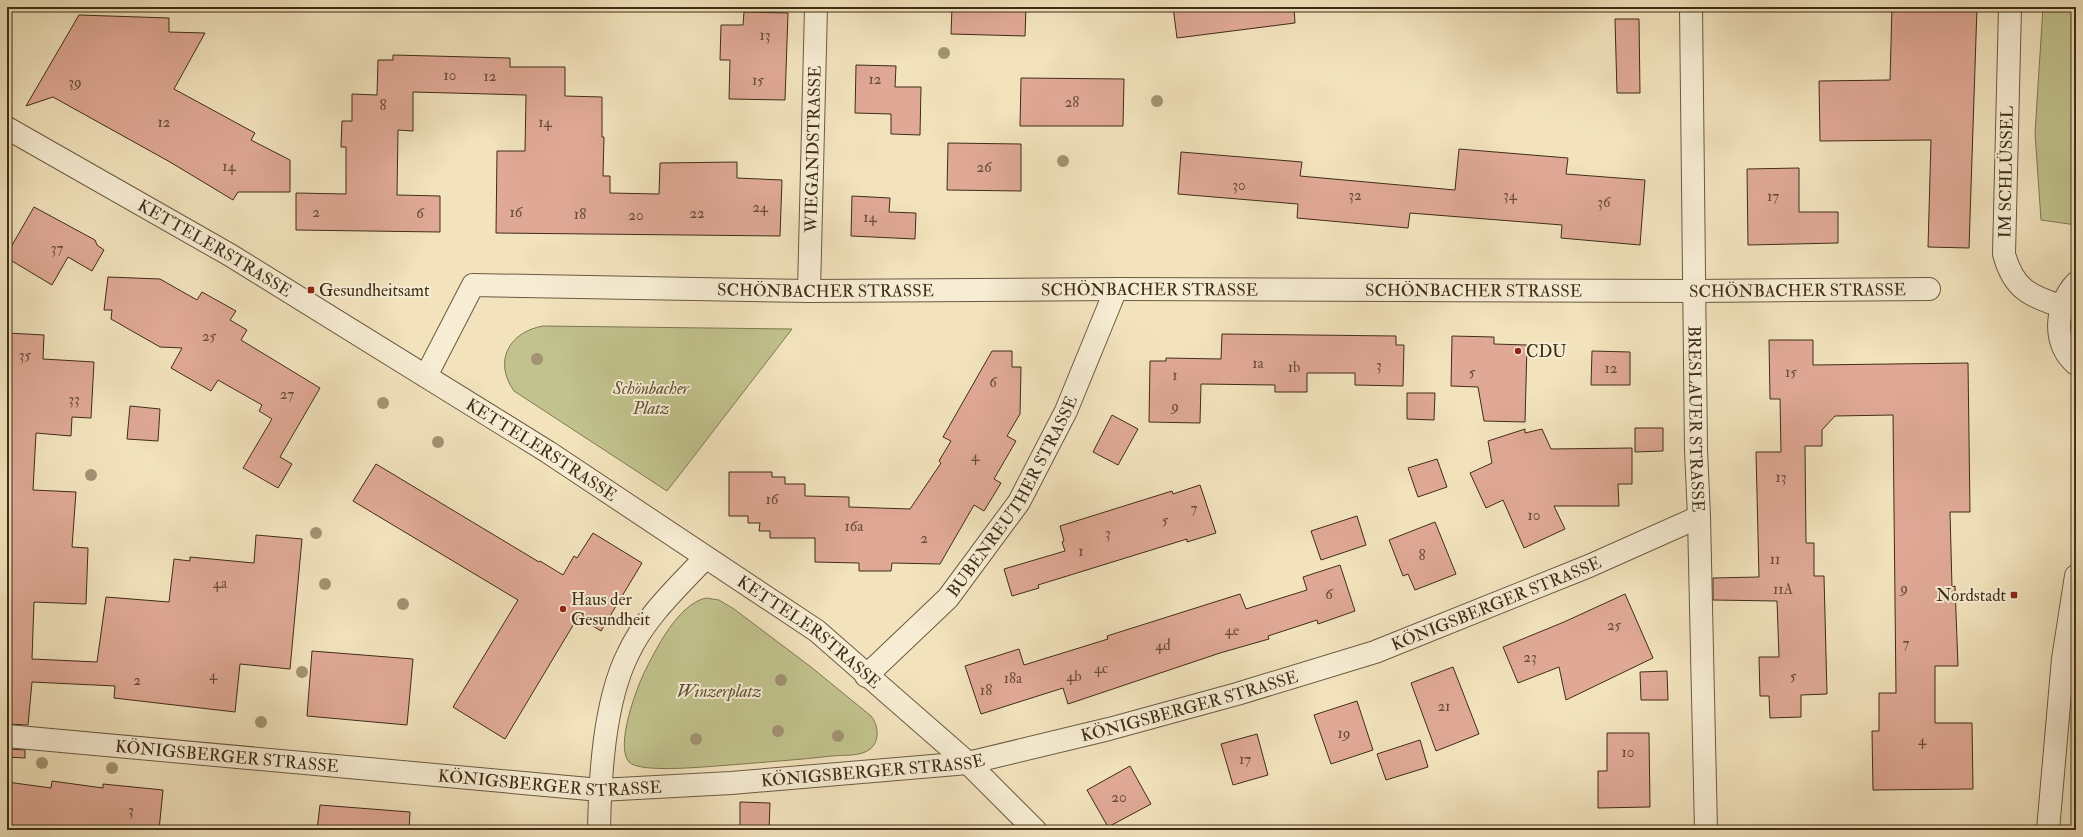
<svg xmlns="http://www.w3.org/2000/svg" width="2083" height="837" font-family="'IM FELL Double Pica',serif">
	<rect width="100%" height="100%" fill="#f2e3bd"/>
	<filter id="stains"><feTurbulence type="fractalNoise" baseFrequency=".005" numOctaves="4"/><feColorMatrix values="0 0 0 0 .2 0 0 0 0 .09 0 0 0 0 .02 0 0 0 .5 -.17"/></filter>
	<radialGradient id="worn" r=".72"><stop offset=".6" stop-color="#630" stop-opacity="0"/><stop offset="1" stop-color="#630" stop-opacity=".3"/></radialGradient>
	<g fill="#c1c28d" stroke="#807852">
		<polygon points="2043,7 2076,7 2076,225 2041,220 2035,133"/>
		<path d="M543 326 792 329 667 491 514 391C493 361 509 332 543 326Z"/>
		<path d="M706 598 719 600 734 609 811 667 871 716C880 727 880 746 865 752 856 756 843 755 832 756 798 760 764 762 730 765 712 766 640 774 629 762 615 746 636 690 644 673 656 649 678 604 706 598Z"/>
	</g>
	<g fill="#e0a996" stroke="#3f2d16">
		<polygon points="952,7 1026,7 1025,36 951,34"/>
		<polygon points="1173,7 1294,7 1295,23 1177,38"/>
		<polygon points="1892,7 1977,7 1969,248 1928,247 1931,140 1820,141 1819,81 1890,80"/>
		<polygon points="744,12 788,13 785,100 729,99 730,60 720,60 721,25 743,25"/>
		<polygon points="79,15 169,18 169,32 205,33 174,89 255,133 251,140 290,160 290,192 238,192 233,200 170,162 53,97 26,106"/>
		<polygon points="1615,19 1639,19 1640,93 1617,93"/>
		<polygon points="393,55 510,58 510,67 565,67 565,96 602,97 602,137 604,137 603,176 610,176 610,193 659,194 660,163 737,162 737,178 782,180 780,236 496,233 497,151 525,151 526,95 413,92 413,131 398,130 397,195 440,196 440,232 296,230 296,193 346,194 346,147 341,147 342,121 352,121 352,94 377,95 378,60 393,60"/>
		<polygon points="856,65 896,66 895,87 921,87 920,135 891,134 891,114 855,113"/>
		<polygon points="1021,78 1124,79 1123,126 1020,126"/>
		<polygon points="948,143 1021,144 1021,191 947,190"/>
		<polygon points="1459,149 1568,158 1566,174 1645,180 1640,245 1561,238 1562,225 1410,213 1408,228 1297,218 1298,204 1178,194 1181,152 1302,162 1300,176 1455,190"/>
		<polygon points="1799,168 1799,212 1838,212 1838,243 1748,245 1747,169"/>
		<polygon points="852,196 890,198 889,212 916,213 915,239 851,236"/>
		<polygon points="34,207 95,240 97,245 104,250 92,271 68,257 52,285 7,258 7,254"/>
		<polygon points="108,277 160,279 197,300 202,292 236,311 230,320 247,330 241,340 320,388 280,457 292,464 278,488 243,468 272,419 259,411 262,405 218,380 211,391 171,368 182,348 160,347 111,319 112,310 104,310"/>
		<polygon points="7,333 44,335 43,359 94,362 91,418 72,417 71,436 36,433 33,490 76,492 72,547 88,548 86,604 34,602 32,659 97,662 106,597 169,602 174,559 190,561 190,557 254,563 256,535 302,539 290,669 240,664 235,712 114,698 115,686 32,682 28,725 7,724"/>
		<polygon points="1222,334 1396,336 1396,345 1404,345 1403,386 1355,385 1355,373 1307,373 1307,392 1275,392 1275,385 1201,384 1200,423 1149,422 1150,361 1166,361 1166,358 1221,359"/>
		<polygon points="1452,336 1494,337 1494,344 1527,345 1525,422 1484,421 1478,387 1451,386"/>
		<polygon points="1769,340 1813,340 1813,365 1968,363 1970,512 1950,512 1952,587 1955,586 1958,666 1935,666 1935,723 1972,723 1973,789 1873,790 1872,731 1879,731 1879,693 1896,693 1893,415 1835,416 1822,430 1822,446 1805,446 1806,543 1814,543 1814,576 1824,576 1827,694 1801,695 1801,717 1770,718 1769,696 1760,696 1759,657 1779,657 1777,601 1713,600 1713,578 1759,577 1756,452 1781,452 1780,399 1770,399"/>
		<polygon points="992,351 1012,351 1012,367 1021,367 1020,414 1007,436 1016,441 994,479 1001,483 984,511 974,505 940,564 892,563 891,571 859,571 859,563 815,562 815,538 770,538 770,531 759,531 760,523 748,523 748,516 729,516 729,472 772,472 772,477 785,477 785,484 805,484 805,496 849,497 849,507 910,509 941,463 939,461 951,441 943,437"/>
		<polygon points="1592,351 1630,352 1630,385 1591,385"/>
		<polygon points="1407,393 1435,393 1434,420 1407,419"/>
		<polygon points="130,406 160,409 158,441 127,439"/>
		<polygon points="1112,415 1138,429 1118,465 1093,452"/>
		<polygon points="1635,428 1663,428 1663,451 1635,452"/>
		<polygon points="1525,429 1525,433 1542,429 1551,449 1632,448 1632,484 1618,484 1619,506 1554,506 1565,529 1524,548 1503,500 1486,508 1470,473 1492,463 1488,441"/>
		<polygon points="1437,459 1447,487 1418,497 1408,468"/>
		<polygon points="376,464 539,562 540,561 563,575 574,556 577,558 593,533 642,563 601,631 578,617 505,739 453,707 518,600 353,501"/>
		<polygon points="1200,485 1216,533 1187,542 1187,539 1038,585 1039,588 1012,596 1004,569 1065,551 1062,542 1064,541 1060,526 1172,491 1173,494"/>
		<polygon points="1357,516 1366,545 1321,560 1311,531"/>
		<polygon points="1435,522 1456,574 1415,590 1408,574 1403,576 1389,540"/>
		<polygon points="1340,565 1355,611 1318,624 1317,620 1268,636 1269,639 1220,653 1068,704 1063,688 981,714 965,666 1019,649 1024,665 1108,639 1107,636 1240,594 1246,609 1307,590 1303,577"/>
		<polygon points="1625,594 1653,658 1566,700 1559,667 1518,683 1503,647 1564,622"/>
		<polygon points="312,651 413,659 407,725 307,716"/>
		<polygon points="1453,667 1479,734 1436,751 1411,683"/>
		<polygon points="1667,671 1668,700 1641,700 1640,672"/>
		<polygon points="1357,701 1373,750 1331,764 1314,715"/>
		<polygon points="1607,733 1649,733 1650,807 1598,808 1598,771 1607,771"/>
		<polygon points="1257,734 1268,775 1233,785 1221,744"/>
		<polygon points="1420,740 1428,767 1386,780 1377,754"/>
		<polygon points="7,749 25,750 25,758 7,757"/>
		<polygon points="1130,766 1151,804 1108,827 1087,790"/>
		<polygon points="52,781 103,788 103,784 163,790 159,830 7,830 7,782 51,788"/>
		<polygon points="740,802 770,803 769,830 740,830"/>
		<polygon points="320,805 410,812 409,830 317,830"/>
	</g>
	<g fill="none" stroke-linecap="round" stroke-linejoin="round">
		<defs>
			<g id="minor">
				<path id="s1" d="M1691 7 1696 450 1699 517 1706 830"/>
				<path d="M2010 7 2004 254C2013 288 2029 296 2061 306"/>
				<path id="s2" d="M7 128 230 255 548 452 817 631 968 763 1035 830"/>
				<path id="s3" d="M809 291 816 7"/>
				<path id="s4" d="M426 376 473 285 809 291 1116 289 1695 291 1929 289"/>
				<path id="s5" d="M866 676 948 598 1019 502 1066 411 1116 289"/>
				<path id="s6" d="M7 736 600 790 731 783 968 763 1109 729 1237 694 1375 652 1589 566 1699 517"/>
				<path d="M599 830C600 777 604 702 628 654 645 617 678 587 705 558"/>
			</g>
			<g id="tertiary">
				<path d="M2076 283C2056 304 2051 343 2076 364"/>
				<polyline points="2048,830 2063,659 2076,576"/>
			</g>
		</defs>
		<use href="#minor" stroke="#6c5a40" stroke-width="24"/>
		<use href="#tertiary" stroke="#6c5a40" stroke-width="24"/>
		<use href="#minor" stroke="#f7edd4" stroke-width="22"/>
		<use href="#tertiary" stroke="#f7edd4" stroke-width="22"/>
	</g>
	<g fill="#a29372">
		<circle cx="944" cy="53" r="6"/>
		<circle cx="1157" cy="101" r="6"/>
		<circle cx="1063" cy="161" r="6"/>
		<circle cx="537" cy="359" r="6"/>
		<circle cx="383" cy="403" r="6"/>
		<circle cx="438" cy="442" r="6"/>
		<circle cx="91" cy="475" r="6"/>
		<circle cx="316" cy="533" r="6"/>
		<circle cx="325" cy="584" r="6"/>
		<circle cx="403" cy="604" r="6"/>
		<circle cx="302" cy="672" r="6"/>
		<circle cx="781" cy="680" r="6"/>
		<circle cx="261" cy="722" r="6"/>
		<circle cx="778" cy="731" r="6"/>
		<circle cx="838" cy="736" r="6"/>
		<circle cx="696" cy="739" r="6"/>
		<circle cx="42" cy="763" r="6"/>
		<circle cx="112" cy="768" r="6"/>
	</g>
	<g fill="#8f2418" stroke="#f7edd4" stroke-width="1.5">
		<rect x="307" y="286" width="8" height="8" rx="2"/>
		<circle cx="1518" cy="351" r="4"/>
		<rect x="2010" y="591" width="8" height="8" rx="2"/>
		<circle cx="563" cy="609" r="4"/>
	</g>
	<g text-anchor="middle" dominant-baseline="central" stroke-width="4" stroke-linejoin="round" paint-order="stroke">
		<g font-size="15" fill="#674c36">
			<text x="765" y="35">13</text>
			<text x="450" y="75">10</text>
			<text x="490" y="76">12</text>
			<text x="875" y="79">12</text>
			<text x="758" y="80">15</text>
			<text x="75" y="82">39</text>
			<text x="1072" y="102">28</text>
			<text x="383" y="105">8</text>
			<text x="164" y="122">12</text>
			<text x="545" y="122">14</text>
			<text x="229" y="166">14</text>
			<text x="984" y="167">26</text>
			<text x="1239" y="185">30</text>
			<text x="1355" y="195">32</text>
			<text x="1510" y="195">34</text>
			<text x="1773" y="196">17</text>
			<text x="1604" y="202">36</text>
			<text x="760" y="207">24</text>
			<text x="316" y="212">2</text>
			<text x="516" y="212">16</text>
			<text x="420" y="213">6</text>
			<text x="697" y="213">22</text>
			<text x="580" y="214">18</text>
			<text x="636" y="215">20</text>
			<text x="870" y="217">14</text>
			<text x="57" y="248">37</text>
			<text x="209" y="336">25</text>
			<text x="25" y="355">35</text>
			<text x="1258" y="363">1a</text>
			<text x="1379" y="365">3</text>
			<text x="1294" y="367">1b</text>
			<text x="1611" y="368">12</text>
			<text x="1472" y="372">5</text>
			<text x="1791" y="372">15</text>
			<text x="1175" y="375">1</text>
			<text x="993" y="382">6</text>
			<text x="287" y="394">27</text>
			<text x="74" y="399">33</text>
			<text x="1175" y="406">9</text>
			<text x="975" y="456">4</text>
			<text x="1781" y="477">13</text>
			<text x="772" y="499">16</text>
			<text x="1194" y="508">7</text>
			<text x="1534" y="515">10</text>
			<text x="1165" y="520">5</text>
			<text x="854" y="526">16a</text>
			<text x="1108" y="533">3</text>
			<text x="924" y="538">2</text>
			<text x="1081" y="551">1</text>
			<text x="1422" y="555">8</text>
			<text x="1775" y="559">11</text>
			<text x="220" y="583">4a</text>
			<text x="1904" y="588">9</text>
			<text x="1783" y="589">11A</text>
			<text x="1329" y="594">6</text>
			<text x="1614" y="625">25</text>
			<text x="1232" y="630">4e</text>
			<text x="1906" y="643">7</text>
			<text x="1163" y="645">4d</text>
			<text x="1530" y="657">23</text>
			<text x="1101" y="668">4c</text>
			<text x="213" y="675">4</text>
			<text x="1074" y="676">4b</text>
			<text x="1793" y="676">5</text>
			<text x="1013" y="678">18a</text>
			<text x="137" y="680">2</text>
			<text x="986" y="690">18</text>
			<text x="1444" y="706">21</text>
			<text x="1344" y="733">19</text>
			<text x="1922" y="740">4</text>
			<text x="1628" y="752">10</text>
			<text x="1245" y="759">17</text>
			<text x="1119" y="797">20</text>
			<text x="131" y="810">3</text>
		</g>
		<g font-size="17" fill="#3f2d16" stroke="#f7edd4">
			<text stroke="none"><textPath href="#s3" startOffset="142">WIEGANDSTRASSE</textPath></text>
			<text transform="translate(2006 172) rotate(-89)">IM SCHLÜSSEL</text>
			<text stroke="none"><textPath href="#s2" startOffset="240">KETTELERSTRASSE</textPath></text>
			<text stroke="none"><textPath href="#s4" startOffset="455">SCHÖNBACHER STRASSE</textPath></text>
			<text stroke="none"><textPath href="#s4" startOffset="779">SCHÖNBACHER STRASSE</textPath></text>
			<text stroke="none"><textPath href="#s4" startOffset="1103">SCHÖNBACHER STRASSE</textPath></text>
			<text stroke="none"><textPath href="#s4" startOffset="1427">SCHÖNBACHER STRASSE</textPath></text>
			<text stroke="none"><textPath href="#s1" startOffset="412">BRESLAUER STRASSE</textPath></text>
			<text stroke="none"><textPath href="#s2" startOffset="624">KETTELERSTRASSE</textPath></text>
			<text stroke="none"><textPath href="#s5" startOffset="234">BUBENREUTHER STRASSE</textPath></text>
			<text stroke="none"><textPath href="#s6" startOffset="1517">KÖNIGSBERGER STRASSE</textPath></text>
			<text stroke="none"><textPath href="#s2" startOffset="948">KETTELERSTRASSE</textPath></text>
			<text stroke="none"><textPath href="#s6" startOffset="1193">KÖNIGSBERGER STRASSE</textPath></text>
			<text stroke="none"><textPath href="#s6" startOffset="221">KÖNIGSBERGER STRASSE</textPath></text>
			<text stroke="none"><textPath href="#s6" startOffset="869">KÖNIGSBERGER STRASSE</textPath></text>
			<text stroke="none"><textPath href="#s6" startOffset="545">KÖNIGSBERGER STRASSE</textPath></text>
		</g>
		<g font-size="17" fill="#3f2d16" stroke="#f7edd4" text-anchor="start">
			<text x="319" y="290">Gesundheitsamt</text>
			<text x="1526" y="351">CDU</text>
			<text x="2006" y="595" text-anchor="end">Nordstadt</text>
			<text x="571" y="599">Haus der<tspan x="571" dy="20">Gesundheit</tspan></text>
		</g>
		<g font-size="17" font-style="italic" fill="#605234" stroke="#f7edd4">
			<text x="651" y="388">Schönbacher<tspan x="651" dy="20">Platz</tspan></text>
			<text x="719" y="691">Winzerplatz</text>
		</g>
	</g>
	<rect width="2083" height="837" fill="none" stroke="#f2e3bd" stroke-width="24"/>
	<rect x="8" y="8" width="2067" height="821" fill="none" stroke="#3f2d16" stroke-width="2"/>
	<rect x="12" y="12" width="2059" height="813" fill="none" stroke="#3f2d16"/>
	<rect width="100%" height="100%" filter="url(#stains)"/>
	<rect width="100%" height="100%" fill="url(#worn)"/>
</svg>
